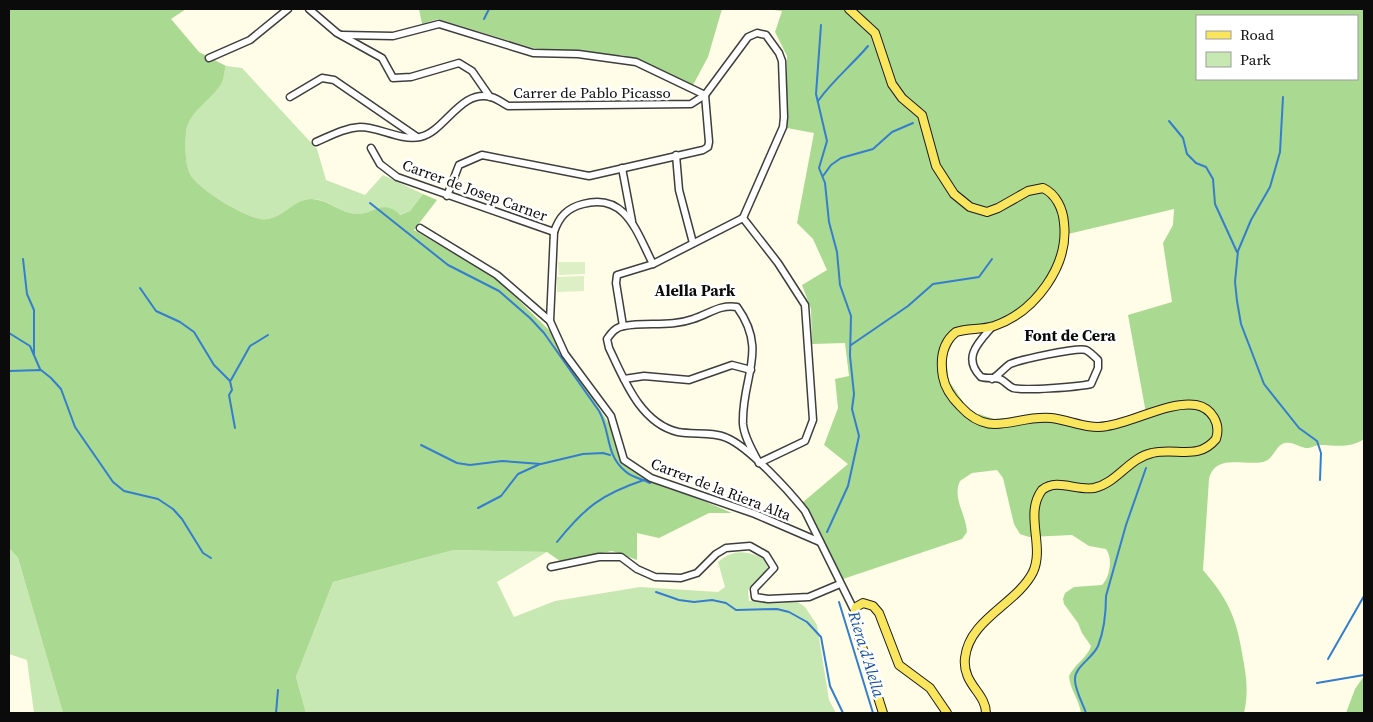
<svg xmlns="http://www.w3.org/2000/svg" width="1373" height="722" font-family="'Source Serif 4',serif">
	<rect width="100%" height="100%" fill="#fffde8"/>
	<g fill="#c8e8b3">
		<path d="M226 66 242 68 317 149 326 180 365 195 383 175 423 194 410 211 399 215C384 198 370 216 354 214 339 212 326 198 311 199 294 199 284 217 267 219 250 222 198 189 190 174 185 164 185 145 186 133 189 112 206 103 218 87 222 82 224 72 226 66Z"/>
		<polygon points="9,548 18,558 63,713 34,713 27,660 9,654"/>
		<path d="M454 550 547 552 497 582 514 617 555 601 640 587 718 592 725 587 718 562C733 549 747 550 764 559L768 568 748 590 749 601 795 600 805 607 817 625 829 700 836 713H306L296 677 333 582Z"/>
	</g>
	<g fill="#aad992" fill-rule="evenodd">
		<path d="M9 9H186L171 19 199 52 226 66C224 71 224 79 221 84 210 102 189 110 186 133 185 145 185 163 190 174 198 189 250 222 267 219 284 217 294 199 311 199 328 199 341 214 357 214 373 214 384 198 400 215L410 211 423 194 437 200 414 230 497 279 551 332 609 424 631 470 732 513H709L659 538 637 533V560L612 551 560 561 547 552 454 550 333 582 296 677 306 713H63L18 558 9 548Z"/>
		<polygon points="419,9 722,9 708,57 693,85 623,55 598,55 579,50 546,52 438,19 422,24"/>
		<path d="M766 9H1364V439C1349 449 1336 445 1319 445 1315 445 1312 448 1308 448 1300 448 1293 441 1285 443 1275 445 1274 460 1263 462 1244 466 1215 453 1209 479L1203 570C1232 604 1237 621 1244 664 1247 681 1248 696 1244 713H1081C1079 699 1070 690 1069 676 1074 665 1088 657 1091 646L1082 633 1078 623 1064 604 1063 599 1065 593 1074 587 1102 585C1110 577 1113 558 1106 549L1089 546 1072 535 1029 537 1020 534 1014 524 1003 478 997 470 972 473 960 481C952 498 966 514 967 532L962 539 843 579 802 503 848 464 824 445 838 408 835 379 849 376 845 343 812 344 811 309 802 285 827 270 813 239 797 223 814 133 787 128V56L775 32 782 11ZM1197 16H1357V79H1197ZM1174 209 1173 225 1163 243 1172 302 1128 315 1146 413 1103 424 1044 415 994 419 969 411 949 381 946 358 955 337 1024 315 1041 297 1068 234Z"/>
		<polygon points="1364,676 1364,713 1346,713 1355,689"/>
	</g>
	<g fill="#dcefc5">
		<polygon points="558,262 585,262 585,274 559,275"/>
		<polygon points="584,276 584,291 557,292 557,277"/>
	</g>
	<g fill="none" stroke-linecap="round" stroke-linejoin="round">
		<g stroke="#347ecd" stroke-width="2">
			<polyline points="484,19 489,9"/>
			<polyline points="821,25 816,94 827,141 819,168 825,183 829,222 837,252 840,285 851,316 850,356 854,394 852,409 859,436 848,486 827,532"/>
			<polyline points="1283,97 1280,152 1270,187 1251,220 1238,251 1235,282 1237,301 1241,324 1264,384 1299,428 1317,441 1321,453 1320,480"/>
			<path d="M818 101C833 80 852 65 868 46"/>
			<polyline points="1169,121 1183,138 1187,154 1196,163 1206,167 1213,179 1215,204 1237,252"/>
			<polyline points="823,176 831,165 841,158 873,149 892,132 913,123"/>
			<path d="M370 203 448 265 499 291 530 318 544 333 599 411C611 432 605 454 625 471 631 477 642 479 650 483"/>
			<polyline points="23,259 27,294 34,310 34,354"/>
			<polyline points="140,288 156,311 180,322 194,332 214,365 230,381 232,390 229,395 235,428"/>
			<polyline points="9,333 30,346 40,369"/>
			<polyline points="851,345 908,306 933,284 979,277 992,259"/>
			<polyline points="9,371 41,370 51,378 61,389 75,427 113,482 124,491 158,499 173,509 182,519 203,553 211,558"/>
			<polyline points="231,380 250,346 268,335"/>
			<polyline points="421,445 457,463 470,465 502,461 541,464 583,454 603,453 610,455"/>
			<polyline points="478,508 501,496 518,474 540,464"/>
			<path d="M557 542C585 507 602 494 644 480"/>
			<polyline points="656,592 679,600 694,602 712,600 726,603 736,610 777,609 789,612 807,622 821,637 830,686 843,713"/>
			<polyline points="839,602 873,713"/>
			<polyline points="1328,659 1364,596"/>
			<polyline points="1317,683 1364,675"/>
			<polyline points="276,713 278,690"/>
			<path d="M1086 713C1083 704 1075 690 1075 680 1074 667 1093 658 1098 646 1104 631 1106 611 1106 596L1126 525 1146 468"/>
		</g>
		<defs>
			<g id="minor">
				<polyline points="309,9 337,33 382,58 393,78 411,77 459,63 472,71 490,97"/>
				<polyline points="342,35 393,36 439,24 533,53 578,54 636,62 705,95"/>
				<polyline points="209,58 250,40 288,9"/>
				<polyline points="290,97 322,78 334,80 417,137"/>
				<path d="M316 142C330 136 344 128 360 127 379 127 400 141 420 137 446 131 460 89 491 97 496 98 503 103 508 106L691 104 705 95 748 37 757 33 766 35 779 53 782 61 784 117 783 127 743 218"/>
				<polyline points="371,148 380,164 397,177 554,232"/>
				<polyline points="676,155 679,190 693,243"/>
				<polyline points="622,168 632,221"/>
				<polyline points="447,196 459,165 482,155 589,176 703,150 708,147 709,142 705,95"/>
				<polyline points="743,218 778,263 805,305 813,420 805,441 759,463"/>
				<polyline points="420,228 497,275 550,321"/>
				<path d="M653 264C637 233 626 192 583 204 567 208 559 217 554 232L550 321 565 354 611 416 624 460 651 478 755 514 820 542"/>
				<polyline points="623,326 616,283 617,275 653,264 743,218"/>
				<path d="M992 327C978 343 962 358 981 377 987 379 995 377 1000 379 1005 381 1008 386 1013 388 1025 391 1077 387 1091 384L1098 368V360C1094 356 1090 352 1086 350 1077 347 1019 360 1010 364 1004 368 999 375 992 379"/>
				<polyline points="624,379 644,376 689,380 732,365 751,370"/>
				<path d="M759 463C753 451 744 437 743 424 741 378 769 351 737 307 720 304 709 314 693 319 671 327 647 322 624 326 616 327 612 332 607 339L609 348C624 379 640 423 678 432 693 435 713 431 727 438 750 448 789 491 805 511L854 610"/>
				<polyline points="551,567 599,557 621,557 637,569 655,577 681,578 697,573 716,554 726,548 750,546 766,555 774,568 754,589 755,597 768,599 809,597 840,584"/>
			</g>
			<g id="major">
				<path d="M849 9 875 33 892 84 902 98 922 115 936 166 954 194 970 207 987 212 998 208 1028 191 1043 188C1056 194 1063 209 1064 223 1069 266 1035 312 994 326 981 330 968 328 956 332 942 343 940 360 943 377 945 388 952 398 960 406 991 440 1013 415 1051 418 1070 420 1088 430 1107 426 1134 422 1169 401 1196 405 1212 408 1221 424 1216 439 1198 461 1176 447 1152 453 1129 458 1117 483 1094 488 1076 491 1057 478 1042 490 1024 514 1045 546 1033 572 1017 604 969 619 965 658 962 684 986 693 986 713"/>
				<polyline points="883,713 853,618 856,607 863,603 873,606 879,613 899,665 930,688 947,713"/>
			</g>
		</defs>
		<use href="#minor" stroke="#3e3e3e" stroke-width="9"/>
		<use href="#major" stroke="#1c1c1c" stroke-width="10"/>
		<use href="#minor" stroke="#fff" stroke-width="6"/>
		<use href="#major" stroke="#f9e55e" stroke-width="8"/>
	</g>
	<g text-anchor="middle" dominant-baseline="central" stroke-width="5" stroke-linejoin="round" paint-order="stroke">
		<g font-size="15" fill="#0b0b0b" stroke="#fff">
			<text x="592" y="92">Carrer de Pablo Picasso</text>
			<text transform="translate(475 190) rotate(20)">Carrer de Josep Carner</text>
			<text transform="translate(721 489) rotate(21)">Carrer de la Riera Alta</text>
		</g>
		<g font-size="16" font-weight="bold" fill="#0b0b0b" stroke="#fff">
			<text x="695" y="290">Alella Park</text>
			<text x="1070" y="335">Font de Cera</text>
		</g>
		<g font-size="16" font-style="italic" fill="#15519b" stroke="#fff">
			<text transform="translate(867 654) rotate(73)">Riera d'Alella</text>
		</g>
	</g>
	<rect width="1373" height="722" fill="none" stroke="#0b0b0b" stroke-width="20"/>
	<rect x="1196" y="15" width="162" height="65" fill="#ffffff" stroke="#9d9d9d"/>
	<rect x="1206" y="31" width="25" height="8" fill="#f9e55e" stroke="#9d9d9d"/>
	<text x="1240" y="40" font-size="15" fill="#0b0b0b">Road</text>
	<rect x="1206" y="52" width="25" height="15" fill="#c8e8b3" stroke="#9d9d9d"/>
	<text x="1240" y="65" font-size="15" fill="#0b0b0b">Park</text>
</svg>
